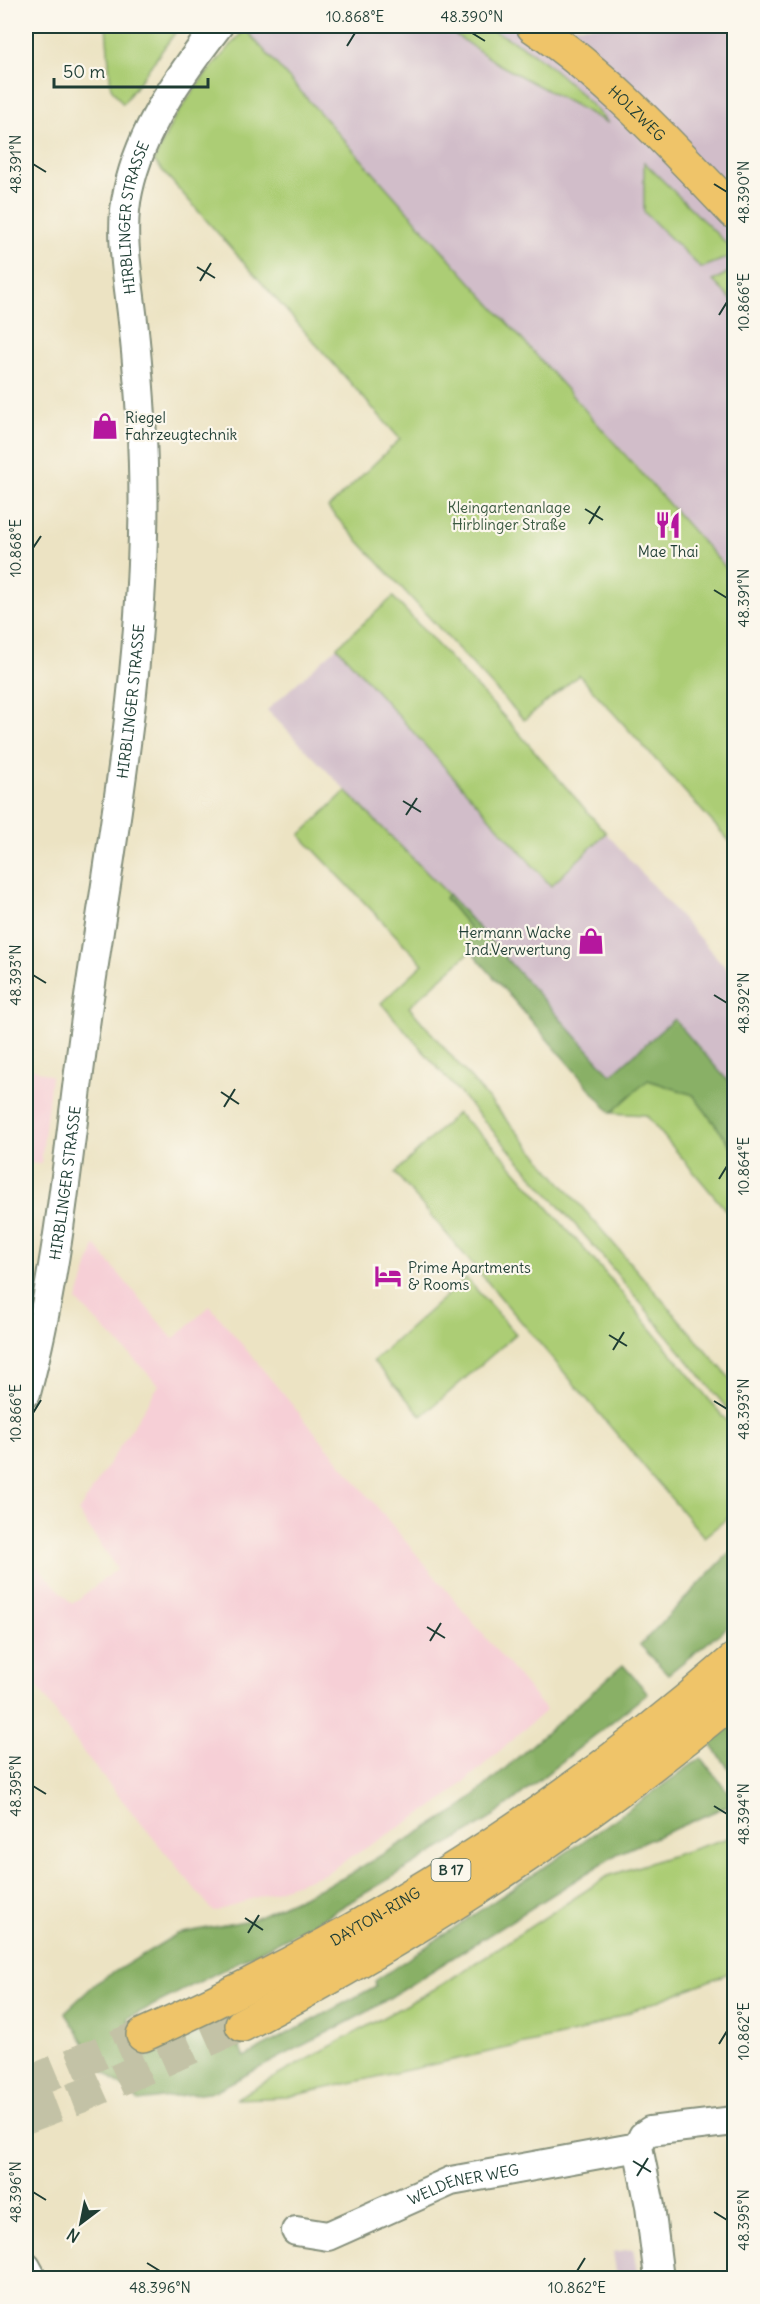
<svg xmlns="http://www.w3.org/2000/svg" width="760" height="2304" font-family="Delius,sans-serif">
	<rect width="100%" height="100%" fill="#fbf7ec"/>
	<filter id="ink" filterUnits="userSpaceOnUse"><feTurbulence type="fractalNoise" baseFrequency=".0167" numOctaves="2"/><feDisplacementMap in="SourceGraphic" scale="12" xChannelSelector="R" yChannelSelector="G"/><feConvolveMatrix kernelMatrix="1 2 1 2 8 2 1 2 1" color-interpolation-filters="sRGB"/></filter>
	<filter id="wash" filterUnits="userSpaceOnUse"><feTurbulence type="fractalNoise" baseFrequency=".008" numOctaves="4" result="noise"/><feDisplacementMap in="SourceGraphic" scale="24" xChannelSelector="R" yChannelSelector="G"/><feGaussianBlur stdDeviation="1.35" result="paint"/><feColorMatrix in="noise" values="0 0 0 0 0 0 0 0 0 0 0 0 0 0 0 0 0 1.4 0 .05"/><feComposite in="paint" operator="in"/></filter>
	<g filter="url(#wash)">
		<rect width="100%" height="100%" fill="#ece3c3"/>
		<g fill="#f6cfd6">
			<polygon points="26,1066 51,1076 41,1164 26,1163"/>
			<polygon points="95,1245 173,1339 210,1306 546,1710 445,1799 324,1874 214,1912 89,1760 26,1671 26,1554 72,1604 117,1569 78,1512 159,1385 77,1301"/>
		</g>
		<g fill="#d1bdc9">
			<polygon points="241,26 734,26 734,577 641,471"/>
			<polygon points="337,647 551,886 606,833 734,977 734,1088 674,1019 611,1075 448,894 267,710"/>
			<polygon points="633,2249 638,2278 617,2278 613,2252"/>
		</g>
		<g fill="#accd75" stroke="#668554" stroke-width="1.5">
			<polygon points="106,26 180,26 123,104 111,88"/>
			<path d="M443 26C455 25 470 23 480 26 531 43 573 84 608 123L500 65Z"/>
			<polygon points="245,29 734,577 734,846 579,675 524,720 328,508 400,439 154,161 173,120 201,80"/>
			<polygon points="644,162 734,251 734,255 701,268 644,212"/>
			<polygon points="734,269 734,302 713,281"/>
			<polygon points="393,597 510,723 606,833 551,886 337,647"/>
			<polygon points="346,791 448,894 445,898 469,927 471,951 409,1007 734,1383 734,1417 598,1251 381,1003 423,964 300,835"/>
			<polygon points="647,1080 693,1094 734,1150 734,1220 646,1115 611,1113"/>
			<polygon points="457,1113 495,1147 612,1281 734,1430 734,1513 704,1537 395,1173"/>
			<polygon points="466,1278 516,1334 422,1416 373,1361"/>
			<polygon points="734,1836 734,1971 579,2032 287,2097 235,2099 440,1986 608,1876"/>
		</g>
		<g fill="#89b066" stroke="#54764d" stroke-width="1.5">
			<polygon points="448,894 611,1075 674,1019 734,1088 734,1150 693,1095 648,1080 611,1113 471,951 469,927 445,898"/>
			<polygon points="734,1548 734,1622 668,1674 640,1645"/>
			<polygon points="623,1665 648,1693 490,1819 315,1923 128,2018 147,2058 227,2019 244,2057 376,1986 375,1981 604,1827 701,1758 734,1799 734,1803 617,1854 367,2012 215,2091 139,2101 101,2069 65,2012 96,1983 177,1934 250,1920 343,1878 459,1809"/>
			<polygon points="734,1721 734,1776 710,1743"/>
		</g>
	</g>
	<g filter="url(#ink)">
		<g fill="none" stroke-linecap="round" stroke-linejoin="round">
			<g stroke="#c3c2a6" stroke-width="33" stroke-dasharray="33 16" stroke-linecap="butt">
				<polyline points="26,2084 143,2035"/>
				<polyline points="26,2117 82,2096 242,2025"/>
			</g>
			<defs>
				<g id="minor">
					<path id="s1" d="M26 1393C60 1268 69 1139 87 1011 110 852 139 696 143 535 145 467 141 399 134 331 130 287 118 235 128 191 141 129 180 75 218 26"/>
					<path id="s2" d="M296 2231 328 2236 451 2181 638 2147"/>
					<polyline points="26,2267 32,2278"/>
					<polyline points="659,2278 650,2206 638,2147 643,2136 650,2131 734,2121"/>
				</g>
				<g id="major">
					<path id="s3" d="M533 26C608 77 672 147 734 212"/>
				</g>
				<g id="highway">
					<path d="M242 2025C418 1934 582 1826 734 1699"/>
					<path id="s4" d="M143 2035C356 1940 558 1814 734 1660"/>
				</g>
			</defs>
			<use href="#minor" stroke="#86907c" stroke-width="32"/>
			<use href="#major" stroke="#86907c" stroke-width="36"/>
			<use href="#highway" stroke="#86907c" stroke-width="36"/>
			<use href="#minor" stroke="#fff" stroke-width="28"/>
			<use href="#major" stroke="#efc469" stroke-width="33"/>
			<use href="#highway" stroke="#efc469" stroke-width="33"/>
		</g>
	</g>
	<path fill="none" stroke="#1f3d34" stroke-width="2" d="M472 33 485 41M347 46 355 33M33 164 46 172M714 184 727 192M197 267 215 278M200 281 211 263M719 315 727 302M585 509 603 520M589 524 600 506M33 548 41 536M714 590 727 598M403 801 421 812M406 815 417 798M33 975 46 983M714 995 727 1003M221 1092 239 1104M224 1107 235 1089M719 1179 727 1166M609 1335 627 1346M613 1350 624 1332M714 1401 727 1409M33 1413 41 1400M427 1627 445 1638M430 1641 441 1623M33 1786 46 1794M714 1806 727 1814M245 1918 263 1930M248 1933 259 1915M719 2044 727 2031M633 2161 651 2172M637 2176 648 2158M33 2192 46 2200M714 2212 727 2220M147 2263 160 2271M577 2271 585 2258"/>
	<defs>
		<symbol id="shop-bare" viewBox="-9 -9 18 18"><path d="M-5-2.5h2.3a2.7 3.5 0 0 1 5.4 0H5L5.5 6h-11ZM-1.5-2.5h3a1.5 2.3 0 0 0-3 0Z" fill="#b5179e" stroke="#fbf7ec" stroke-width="2.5" paint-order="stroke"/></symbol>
		<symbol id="restaurant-bare" viewBox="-9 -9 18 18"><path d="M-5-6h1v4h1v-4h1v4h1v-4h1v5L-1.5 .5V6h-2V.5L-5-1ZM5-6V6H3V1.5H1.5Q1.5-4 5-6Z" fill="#b5179e" stroke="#fbf7ec" stroke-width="2.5" paint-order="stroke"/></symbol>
		<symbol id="hotel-bare" viewBox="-9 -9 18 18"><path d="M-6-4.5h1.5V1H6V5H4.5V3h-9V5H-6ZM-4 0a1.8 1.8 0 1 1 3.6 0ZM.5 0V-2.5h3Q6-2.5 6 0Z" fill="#b5179e" stroke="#fbf7ec" stroke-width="2.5" paint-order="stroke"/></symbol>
	</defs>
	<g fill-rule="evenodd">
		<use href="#shop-bare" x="86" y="407" width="38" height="38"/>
		<use href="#restaurant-bare" x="649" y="506" width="38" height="38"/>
		<use href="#shop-bare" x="572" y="922" width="38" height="38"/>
		<use href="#hotel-bare" x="369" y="1257" width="38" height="38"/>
	</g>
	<g text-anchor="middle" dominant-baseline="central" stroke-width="4.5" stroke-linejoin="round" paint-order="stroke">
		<rect fill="#fbf7ec" stroke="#61756b" stroke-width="1.5" x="431.5" y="1859" width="39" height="22" rx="4.5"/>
		<g font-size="14" font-weight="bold" fill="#1f3d34">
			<text x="451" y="1870">B 17</text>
		</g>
		<g font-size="15" fill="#1f3d34" stroke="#fbf7ec">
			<text stroke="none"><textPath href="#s3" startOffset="136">HOLZWEG</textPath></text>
			<text stroke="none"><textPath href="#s1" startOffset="1186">HIRBLINGER STRASSE</textPath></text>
			<text stroke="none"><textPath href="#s1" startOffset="700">HIRBLINGER STRASSE</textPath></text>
			<text stroke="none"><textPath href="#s1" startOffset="214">HIRBLINGER STRASSE</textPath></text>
			<text stroke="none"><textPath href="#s4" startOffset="261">DAYTON-RING</textPath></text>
			<text stroke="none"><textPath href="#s2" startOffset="178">WELDENER WEG</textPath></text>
		</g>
		<g font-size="15" fill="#1f3d34" stroke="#fbf7ec" text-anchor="start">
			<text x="125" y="417">Riegel<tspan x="125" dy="17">Fahrzeugtechnik</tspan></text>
			<text x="668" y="551" text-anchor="middle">Mae Thai</text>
			<text x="571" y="932" text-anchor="end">Hermann Wacke<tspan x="571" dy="17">Ind.Verwertung</tspan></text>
			<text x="408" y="1267">Prime Apartments<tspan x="408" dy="17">&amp; Rooms</tspan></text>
		</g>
		<g font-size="15" fill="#3b5a41" stroke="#fbf7ec">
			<text x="509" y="507">Kleingartenanlage<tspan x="509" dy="17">Hirblinger Straße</tspan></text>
		</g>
	</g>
	<rect width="760" height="2304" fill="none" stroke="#fbf7ec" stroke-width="66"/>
	<g transform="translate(81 2223) rotate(212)" stroke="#fbf7ec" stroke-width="4.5" paint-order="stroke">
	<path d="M0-4.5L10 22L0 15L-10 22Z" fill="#1f3d34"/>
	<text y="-9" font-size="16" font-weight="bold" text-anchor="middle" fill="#1f3d34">N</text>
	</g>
	<path d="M54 78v9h154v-9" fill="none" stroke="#1f3d34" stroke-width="3"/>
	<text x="63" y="78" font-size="18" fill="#1f3d34" stroke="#fbf7ec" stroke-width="4.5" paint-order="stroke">50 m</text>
	<rect x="33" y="33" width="694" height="2238" fill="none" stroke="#1f3d34" stroke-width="2"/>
	<g font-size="15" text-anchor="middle" fill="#1f3d34">
		<text x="355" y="22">10.868°E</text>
		<text x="472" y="22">48.390°N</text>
		<text transform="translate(16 164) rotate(-90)" y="5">48.391°N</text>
		<text transform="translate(744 192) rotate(-90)" y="5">48.390°N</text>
		<text transform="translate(744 302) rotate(-90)" y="5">10.866°E</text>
		<text transform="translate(16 548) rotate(-90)" y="5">10.868°E</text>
		<text transform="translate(744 598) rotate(-90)" y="5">48.391°N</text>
		<text transform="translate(16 975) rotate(-90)" y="5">48.393°N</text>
		<text transform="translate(744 1003) rotate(-90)" y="5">48.392°N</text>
		<text transform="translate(744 1166) rotate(-90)" y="5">10.864°E</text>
		<text transform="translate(744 1409) rotate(-90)" y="5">48.393°N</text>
		<text transform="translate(16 1413) rotate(-90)" y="5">10.866°E</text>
		<text transform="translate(16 1786) rotate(-90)" y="5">48.395°N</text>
		<text transform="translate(744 1814) rotate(-90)" y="5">48.394°N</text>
		<text transform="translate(744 2031) rotate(-90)" y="5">10.862°E</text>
		<text transform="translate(16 2192) rotate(-90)" y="5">48.396°N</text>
		<text transform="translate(744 2220) rotate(-90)" y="5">48.395°N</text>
		<text x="160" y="2293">48.396°N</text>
		<text x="577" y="2293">10.862°E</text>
	</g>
</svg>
